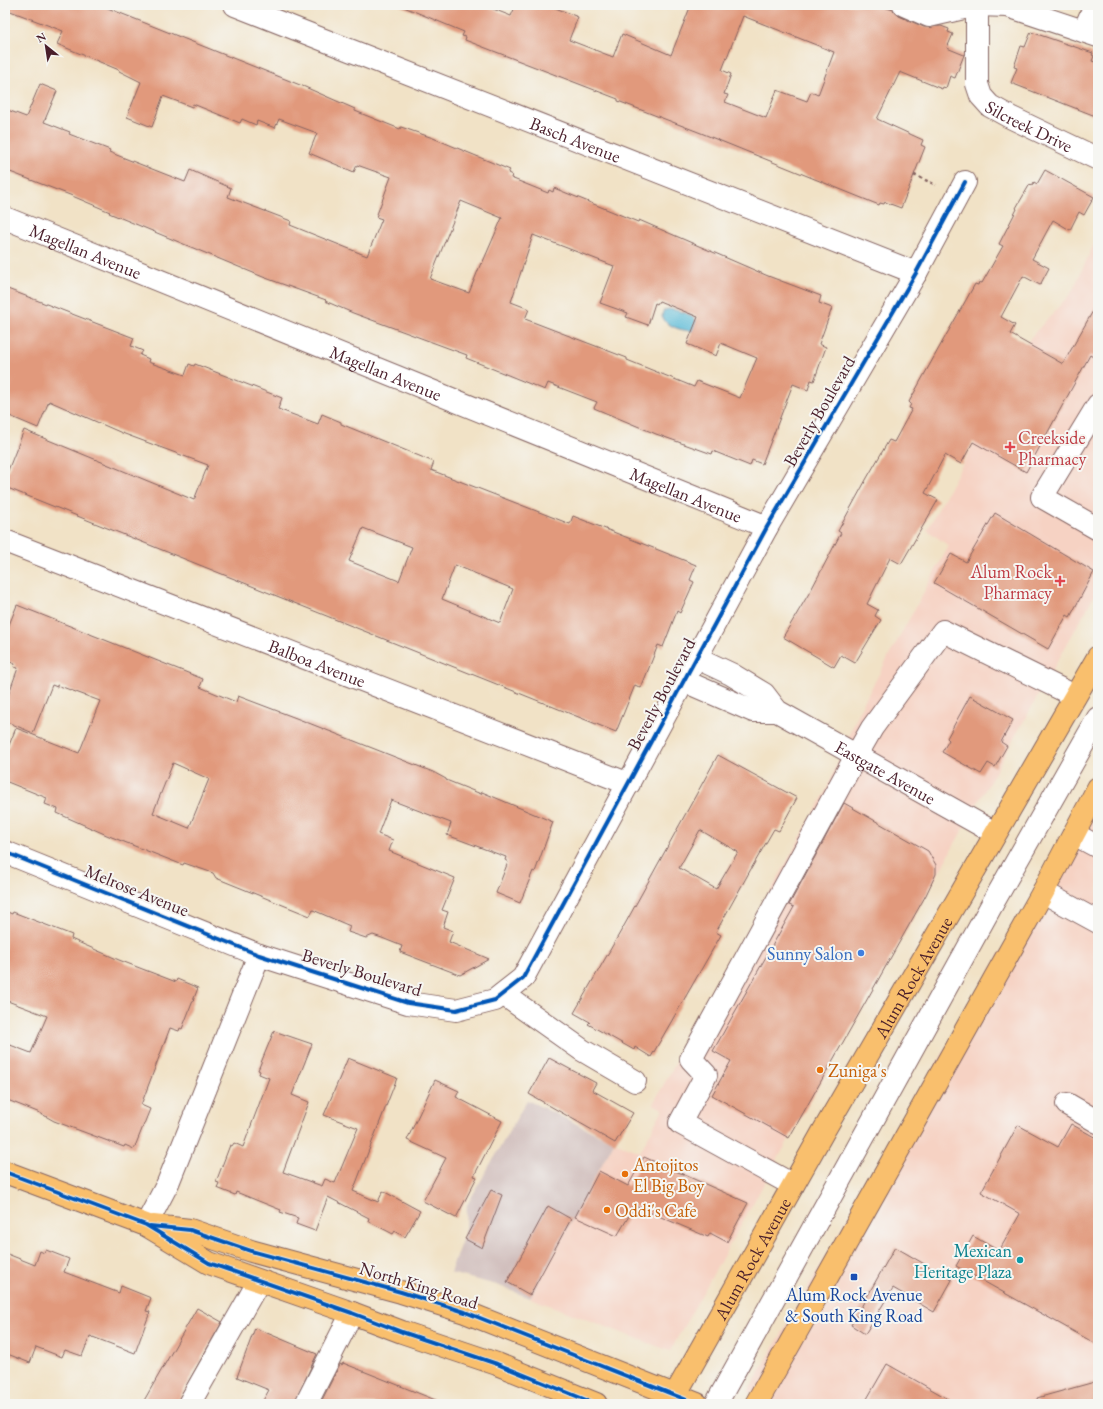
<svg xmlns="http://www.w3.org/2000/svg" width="1103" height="1409" font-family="'EB Garamond',serif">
	<rect width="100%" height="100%" fill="#f6f6f2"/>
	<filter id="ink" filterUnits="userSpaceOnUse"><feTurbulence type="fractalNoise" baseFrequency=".025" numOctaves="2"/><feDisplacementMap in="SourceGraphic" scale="8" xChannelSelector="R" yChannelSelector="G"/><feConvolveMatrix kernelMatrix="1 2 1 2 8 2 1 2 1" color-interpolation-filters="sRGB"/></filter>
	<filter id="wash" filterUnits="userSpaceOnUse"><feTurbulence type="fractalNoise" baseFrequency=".012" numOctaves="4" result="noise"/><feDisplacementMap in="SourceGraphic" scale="16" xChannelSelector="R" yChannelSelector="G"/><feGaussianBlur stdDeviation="0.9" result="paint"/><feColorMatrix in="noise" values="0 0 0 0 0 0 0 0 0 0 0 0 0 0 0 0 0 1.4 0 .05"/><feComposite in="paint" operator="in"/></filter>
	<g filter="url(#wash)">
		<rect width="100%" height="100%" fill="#f1e2c6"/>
		<g fill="#f6d2c3">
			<polygon points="1098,235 1098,589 670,1351 530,1298 614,1142 640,1152 663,1109 653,1104 825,793 860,709 949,546 927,530 1031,337 1072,292"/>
			<polygon points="1098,784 1098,1404 774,1404 748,1392"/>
		</g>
		<polygon fill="#d1bfbd" points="527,1100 614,1142 530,1298 497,1285 450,1273 466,1229 467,1205"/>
		<path fill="#58bad7" stroke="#516c81" d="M668 309C682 311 691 313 700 325L695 331C683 331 669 328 662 317L663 311Z"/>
		<g id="blocks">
			<g fill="#e1997b" fill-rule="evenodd">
				<path d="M5 5H100L305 87 355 109V111L400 129 401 127 433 138 510 170 508 173 512 175 511 178 548 193 549 190 553 192 554 188 638 222 639 220 768 276 821 296 819 303 832 308 819 344 826 347 814 381 811 380 808 390 793 384 762 464 752 460 750 466 713 451 712 454 656 434 594 408 597 402 548 383 545 390 466 358 467 355 353 313 325 301 326 300 263 277 109 213 110 212 70 195 5 170V109L26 117 40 84 57 91 44 122 70 132 69 134 110 150 109 152 185 182 190 170 231 188 228 197 291 221 290 225 367 256 382 219 376 217 391 177 357 165 354 172 309 153 317 133 279 119 275 128 257 121 256 125 242 119 240 123 193 104 192 107 163 96 152 127 127 117 141 82 119 71V70L57 44 63 31 5 9ZM461 201 502 218 482 264 481 263 469 293 430 279ZM533 235 614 266 600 303 628 313 626 317 648 325 655 303 657 304 659 301 698 317 687 344 716 356 721 343 757 358 740 398 697 381 694 387 627 360V358L525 319 529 309 511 302Z"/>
				<path d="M399 5H483L511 16 516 5H548L578 17 569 40 613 57 622 34 671 55 691 5H878L893 10 899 16 924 27 941 26 949 29 948 32 953 34 947 48 964 55 955 78 950 76 946 88 943 87 942 89 900 72 877 119 923 140 921 145 925 147 901 208 885 202 884 204 880 203 879 205 701 133 618 101V99L465 40 466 37 462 36 464 32ZM743 16 834 52 818 95 811 92 807 101 777 90 766 118 725 102 728 95 724 94 731 74 722 70Z"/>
				<polygon points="1031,32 1093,53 1092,55 1094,56 1092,61 1098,63 1098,117 1011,83 1017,68 1014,67 1021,46 1025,47"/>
				<polygon points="1045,170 1094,197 1084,215 1079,212 1070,230 1053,220 1032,259 1049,268 1040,285 1023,276 1001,317 1015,325 1010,334 1063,364 1098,302 1098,360 1090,355 1026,472 973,442 961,464 945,455 925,493 938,500 901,564 890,558 867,604 878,610 875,616 881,620 855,663 841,655 834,667 783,637 811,590 841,533 838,531 867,478 889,440 894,442 912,409 909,408 911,404 909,402 944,339 975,284 978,285 979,282 982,283 1003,246 999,244 1017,209 1016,208 1030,184 1032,186 1034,182 1037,184"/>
				<path d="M5 288 134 338 131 346 143 351 140 355 149 359 148 362 185 375 189 364 194 366 195 364 282 398 278 409 318 424 322 414 341 422V424L434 462 431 470 570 524 573 516 696 565 690 580 694 582 680 613 677 611 663 647 658 645 641 688 635 685 616 732 5 487V478L24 430 194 500 208 465 122 433 49 401 38 428 5 414ZM363 528 412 547 399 581 349 561ZM455 565 513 589 500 623 442 599Z"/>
				<polygon points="995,513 1094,572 1070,617 1067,615 1048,649 934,583 951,554 966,562"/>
				<path d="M17 605 203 679 200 687 236 702 238 696 296 718 433 772 446 779V780L481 794 482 792 553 822 535 872 533 871 520 903 496 893 508 862 505 860 506 857 447 835 451 823 391 800 378 834 393 840 389 851 455 878 442 910 448 912 443 927 453 931 449 942 489 959 460 975 400 952 402 946 382 938 373 935 366 938 348 932 350 926 313 910 310 916 216 878 213 873 184 863 183 865 109 836 57 813 58 809 45 804 47 798 5 781V755L16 728 79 753 100 701 57 685V687L52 685 33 733 5 721V704L18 668 14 667 15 664 5 660V635ZM173 763 209 779 189 828 153 813Z"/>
				<polygon points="970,696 1013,720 1001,742 1007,746 995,767 988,763 981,774 942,752 949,740 947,738"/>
				<path d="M718 755 797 798 779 831 774 829 751 869 716 932 721 935 651 1057 635 1047 634 1050 588 1024 590 1022 574 1013 625 924ZM700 830 738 852 716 889 679 868Z"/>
				<polygon points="844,803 928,851 936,865 936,874 926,895 789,1138 712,1095 731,1061 713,1051 794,907 789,905"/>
				<polygon points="5,911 12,914 13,912 72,935 71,939 119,960 176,982 177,979 198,988 182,1029 180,1028 179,1031 170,1028 141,1105 150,1109 134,1149 125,1145 124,1147 54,1121 40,1113 5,1099 5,1043 31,1053 47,1016 5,1000"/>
				<polygon points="274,1031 312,1044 292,1095 309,1102 283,1172 322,1186 325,1179 335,1183 358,1128 324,1115 348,1058 397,1078 353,1191 378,1202 383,1191 420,1211 405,1237 395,1231 393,1234 368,1221 369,1218 328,1197 315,1231 296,1224 298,1218 280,1212 281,1210 236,1192 235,1195 217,1188 219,1183 216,1182 230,1145 232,1146 234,1143 243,1147 269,1078 259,1074 260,1071 258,1070"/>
				<polygon points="549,1058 596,1083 592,1090 633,1113 615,1143 529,1094"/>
				<polygon points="435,1080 459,1091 456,1097 502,1121 474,1176 477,1177 456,1218 423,1201 446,1158 407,1140"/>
				<polygon points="1071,1124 1098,1139 1098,1345 956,1266 973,1236 999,1251 1020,1214 981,1192 1018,1125 1058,1147"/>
				<polygon points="644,1157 748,1203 727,1242 710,1233 708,1237 635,1206 617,1236 575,1217 599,1171 628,1186"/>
				<polygon points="491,1190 502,1195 482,1248 465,1239"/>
				<polygon points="548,1206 571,1219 530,1295 507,1282"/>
				<polygon points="895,1247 952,1280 934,1312 893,1288 865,1334 851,1325"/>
				<polygon points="46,1250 69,1259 64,1272 119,1293 121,1286 151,1298 146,1311 150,1312 135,1353 90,1336 82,1356 65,1350 62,1357 36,1347 30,1363 5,1353 5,1253 35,1265 40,1251 44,1253"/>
				<polygon points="197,1308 222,1322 176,1404 142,1404"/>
				<polygon points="255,1328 317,1354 294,1404 261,1404 269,1390 237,1377"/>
				<polygon points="343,1363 443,1403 443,1404 320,1404 340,1364 342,1365"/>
				<polygon points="887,1364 957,1404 864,1404"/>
				<polygon points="1098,1381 1098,1404 1038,1404 1037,1398"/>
			</g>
		</g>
	</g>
	<g filter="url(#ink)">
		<use href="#blocks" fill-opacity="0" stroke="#846361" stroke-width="1"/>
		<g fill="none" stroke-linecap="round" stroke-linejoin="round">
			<defs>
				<g id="minor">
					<path id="s1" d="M235 5 916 273"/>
					<polyline points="904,5 929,16 977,5 1008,6 1098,36"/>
					<path id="s2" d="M977 5V84L981 96 990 106 1010 117 1098 159"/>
					<polyline points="1084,31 1095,5"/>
					<path id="s3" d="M5 218 767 527"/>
					<polyline points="1098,405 1042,497 1098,529"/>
					<path id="s4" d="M5 541 629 784"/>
					<path id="s5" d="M697 658 731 674 764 694 777 711 995 833"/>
					<polyline points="684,681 753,711 777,711"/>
					<polyline points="1074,834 1098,847"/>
					<polyline points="5,852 259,955 408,1003 456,1010 495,1000 523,978 767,527 916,273 965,182"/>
					<polyline points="1043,892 1098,922"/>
					<polyline points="503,994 582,1050 635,1081"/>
					<polyline points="1067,1104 1098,1122"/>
					<polyline points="793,1185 680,1123 706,1075 691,1059 856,756 872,728 943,631 1075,696"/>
					<polyline points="146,1225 168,1183 259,955"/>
					<polyline points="189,1404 259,1281"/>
					<polyline points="306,1404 352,1313"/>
					<polyline points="716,1404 994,901 1098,718"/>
				</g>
				<g id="major">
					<polyline points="5,1172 146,1225 209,1263 352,1313 402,1332 497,1364 596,1404"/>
					<polyline points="153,1226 190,1230 251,1251 401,1292 465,1312 697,1404"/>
					<path id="s6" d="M670 1404 823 1132 1098 657"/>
					<polyline points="756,1404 1043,892 1098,788"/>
				</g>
			</defs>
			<use href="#minor" stroke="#846361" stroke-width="24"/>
			<use href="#major" stroke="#846361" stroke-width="24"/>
			<polyline stroke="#846361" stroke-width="2.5" stroke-dasharray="3 3" stroke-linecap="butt" points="914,175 936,185"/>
			<use href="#minor" stroke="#fff" stroke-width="22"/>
			<use href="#major" stroke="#f9bf6d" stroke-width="22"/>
			<defs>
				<g id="cycleway">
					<polyline points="5,852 259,955 408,1003 456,1010 495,1000 523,978 767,527 916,273 965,182"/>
					<polyline points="5,1172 146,1225 209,1263 352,1313 402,1332 497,1364 596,1404"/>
					<polyline points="150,1226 190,1230 251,1251 401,1292 465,1312 697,1404"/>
				</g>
			</defs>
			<use href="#cycleway" stroke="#f6f6f2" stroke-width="6"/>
			<use href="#cycleway" stroke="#0057b8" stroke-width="4"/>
		</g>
	</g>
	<g fill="#e0444e" stroke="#f6f6f2" stroke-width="1.5">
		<path d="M1008 441h4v4h4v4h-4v4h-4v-4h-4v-4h4z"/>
		<path d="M1058 575h4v4h4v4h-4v4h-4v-4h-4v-4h4z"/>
	</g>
	<circle fill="#3f7fe0" stroke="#f6f6f2" stroke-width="1.5" cx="861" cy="953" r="4"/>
	<g fill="#e8710a" stroke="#f6f6f2" stroke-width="1.5">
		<circle cx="820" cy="1070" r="4"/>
		<circle cx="625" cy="1174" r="4"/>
		<circle cx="607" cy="1210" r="4"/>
	</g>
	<circle fill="#0f9aa8" stroke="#f6f6f2" stroke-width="1.5" cx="1020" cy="1260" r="4"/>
	<rect fill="#1a4fb4" stroke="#f6f6f2" stroke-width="1.5" x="850" y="1273" width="8" height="8" rx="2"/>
	<g text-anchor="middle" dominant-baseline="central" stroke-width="4" stroke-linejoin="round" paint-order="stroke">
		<g font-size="18" fill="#4a1f2b" stroke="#f6f6f2">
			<text stroke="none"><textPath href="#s2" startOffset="149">Silcreek Drive</textPath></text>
			<text stroke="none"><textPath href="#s1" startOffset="366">Basch Avenue</textPath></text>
			<text stroke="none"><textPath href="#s3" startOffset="87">Magellan Avenue</textPath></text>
			<text stroke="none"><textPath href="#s3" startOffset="411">Magellan Avenue</textPath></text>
			<text transform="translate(819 411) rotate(-60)">Beverly Boulevard</text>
			<text stroke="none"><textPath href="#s3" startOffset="735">Magellan Avenue</textPath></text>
			<text stroke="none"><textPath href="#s4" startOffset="335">Balboa Avenue</textPath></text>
			<text transform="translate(661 694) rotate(-62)">Beverly Boulevard</text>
			<text stroke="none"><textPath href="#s5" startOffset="222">Eastgate Avenue</textPath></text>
			<text transform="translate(137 890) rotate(22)">Melrose Avenue</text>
			<text transform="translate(362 972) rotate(17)">Beverly Boulevard</text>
			<text stroke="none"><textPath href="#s6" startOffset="491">Alum Rock Avenue</textPath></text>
			<text stroke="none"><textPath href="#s6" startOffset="167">Alum Rock Avenue</textPath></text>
			<text transform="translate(419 1285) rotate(17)">North King Road</text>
		</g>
		<g font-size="18" fill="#be3a42" stroke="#f6f6f2" text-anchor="start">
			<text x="1018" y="437">Creekside<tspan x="1018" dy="21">Pharmacy</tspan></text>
			<text x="1052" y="571" text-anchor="end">Alum Rock<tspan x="1052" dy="21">Pharmacy</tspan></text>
		</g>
		<g font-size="18" fill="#366cbe" stroke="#f6f6f2" text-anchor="end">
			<text x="853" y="953">Sunny Salon</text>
		</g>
		<g font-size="18" fill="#c56008" stroke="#f6f6f2" text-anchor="start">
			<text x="828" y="1070">Zuniga's</text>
			<text x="633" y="1164">Antojitos<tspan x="633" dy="21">El Big Boy</tspan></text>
			<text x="615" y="1210">Oddi's Cafe</text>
		</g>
		<g font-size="18" fill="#0d838f" stroke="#f6f6f2" text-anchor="end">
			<text x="1012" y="1250">Mexican<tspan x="1012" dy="21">Heritage Plaza</tspan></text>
		</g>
		<g font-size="18" fill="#164399" stroke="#f6f6f2">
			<text x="854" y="1294">Alum Rock Avenue<tspan x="854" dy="21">&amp; South King Road</tspan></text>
		</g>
	</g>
	<rect width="1103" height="1409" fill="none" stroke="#f6f6f2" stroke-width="20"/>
	<g transform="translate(46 46) rotate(330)" stroke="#f6f6f2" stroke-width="3" paint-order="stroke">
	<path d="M0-3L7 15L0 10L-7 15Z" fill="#4a1f2b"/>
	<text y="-6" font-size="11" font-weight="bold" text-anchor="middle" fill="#4a1f2b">N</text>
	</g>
</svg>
